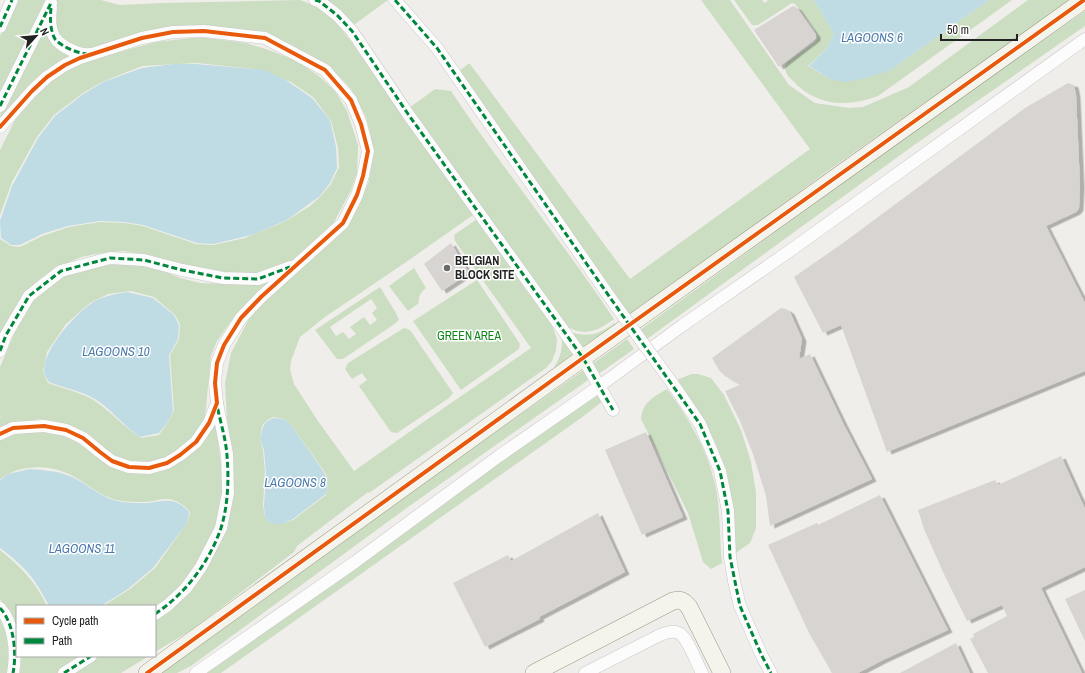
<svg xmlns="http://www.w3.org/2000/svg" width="1085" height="673" font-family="'Archivo Narrow',sans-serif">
	<defs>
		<filter id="shadow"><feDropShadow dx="4.5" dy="2.5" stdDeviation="0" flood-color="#0004"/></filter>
	</defs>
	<rect width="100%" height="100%" fill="#f0eeeb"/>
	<g fill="#cbdec1" fill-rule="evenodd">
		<polygon points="17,0 47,0 0,98 0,36"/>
		<path d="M56 0H101L120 5 164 3 300 0C326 9 336 21 352 43L473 215 409 260 325 317 300 337 291 361 290 369 294 384 318 421 354 471 422 423 531 348 455 241 454 235 477 219 524 287 551 323 557 339 556 350 552 361 546 368 369 493 368 492 297 546 294 552 193 629 155 652V619L220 537 230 439 227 419 225 383 231 353 250 317 268 296 345 226 359 206 369 181 372 149 370 133 366 117 351 89 342 79 325 65 307 54 217 29 88 51 77 49 58 36 54 10ZM273 417 285 419 292 426 326 474 328 486 326 495 293 520 281 524H275L269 522 265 517 263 505 265 472 263 450 260 439 262 426 266 421Z"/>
		<polygon points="326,0 388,0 355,24 350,23"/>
		<polygon points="701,0 730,0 789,85 815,103 849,108 863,107 909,87 1028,0 1070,0 829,170 702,263 631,317 455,74 468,64 470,64 630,279 810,149"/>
		<path d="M734 0H762L765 3 768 0H814L834 34 826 49 808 66 830 79 878 73 889 71 989 0H1012L878 96C846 108 816 106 792 80 787 75 783 70 786 63L815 42 818 37 813 27 795 4 792 3 758 25H752Z"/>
		<polygon points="49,10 50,27 77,54 0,120 0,115"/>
		<polygon points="1085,11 1085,26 910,148 647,339 640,330 962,97"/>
		<polygon points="200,37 246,43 266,49 297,61 320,77 335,91 347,111 358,145 357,173 351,190 332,226 291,261 263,273 224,277 141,254 124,251 102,253 81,257 61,266 41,278 26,292 0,338 0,237 0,239 11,246 20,247 23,273 20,247 42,236 69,227 100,222 125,223 143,226 196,244 213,245 245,238 267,229 286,221 310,206 320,197 331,184 339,167 338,148 331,121 313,97 291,82 262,70 197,63 142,66 102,82 83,93 54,115 37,137 12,182 0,215 0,150 15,120 33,97 53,79 77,64 112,54 156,42"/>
		<path d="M435 89 451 91C503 169 562 241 614 319 599 330 586 337 568 327L409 108Z"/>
		<path d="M138 263 159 269 180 278 200 283 230 284 277 275 236 314 217 341 211 356 205 417 197 433 172 455 154 462 133 463 116 457 63 423 50 421 41 419 27 421 11 423 0 427V418L2 417H0V367L24 311 32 300 59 278 99 264ZM131 291 154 297 175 315 180 324 179 339 170 355 174 411 169 421 159 435 141 438C123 427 110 410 92 399 79 392 62 388 48 383L43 371 47 352 66 324 90 303 108 294Z"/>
		<path d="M414 268 426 288C421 292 418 296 419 303L408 311 389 286Z"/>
		<polygon points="477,280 520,344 519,349 461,390 413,321"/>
		<path d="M380 287 396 313 399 320 393 325 343 359H337L315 330ZM371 299 377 308 372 313 377 320 370 325 364 317 350 327 356 334 349 339 343 332 336 336 330 327Z"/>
		<path d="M615 323 620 330 582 355 567 331C588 338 598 335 615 323Z"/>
		<polygon points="404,328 410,330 453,393 449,398 397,433 391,432 359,386 367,380 362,373 352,379 345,369 348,363"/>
		<path d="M561 333 580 356 543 384C555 366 565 356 561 333Z"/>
		<polygon points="627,339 634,349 594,377 588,367"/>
		<polygon points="585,369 591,378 408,507 191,666 177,673 160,673 209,639 406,495"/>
		<path d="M691 374H698L711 378 724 395 741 430 751 462 756 493V528L750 543 734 554C733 531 733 508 729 486 722 446 700 412 677 380Z"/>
		<polygon points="598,388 603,401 581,418 221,673 200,673"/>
		<path d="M667 389C689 419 706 447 715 484 721 510 719 537 722 563L711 569 703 562 688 513 641 419C643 402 653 397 667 389Z"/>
		<path d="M216 423 222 474 223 502 211 543 179 589 155 608V606H103L130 589 155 568 187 523 190 512C187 509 184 505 181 504 167 495 160 501 146 502 138 502 129 502 121 501 102 498 89 485 73 476 50 464 21 464 0 479V439L22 432 39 430 53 433 64 436 76 442 117 468 135 473 153 472 202 438Z"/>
		<path d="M0 550C20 566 36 582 47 606H17V631L11 614 0 599Z"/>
		<path d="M0 619C9 636 9 654 8 673H0Z"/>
		<polygon points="21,656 83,656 57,673 20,673"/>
		<polygon points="100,656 149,656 121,673 75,673"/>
	</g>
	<g fill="#bfdbe3">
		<polygon points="814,0 989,0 889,71 861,79 844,82 830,79 809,66 826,49 834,34"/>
		<polygon points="174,64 196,64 264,70 286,80 312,98 330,120 336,147 337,168 330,183 320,196 287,220 252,235 213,244 197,243 143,225 124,222 100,221 68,226 42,234 20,245 11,245 1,238 0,221 12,186 38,138 55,116 82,95 103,82 142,68"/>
		<path d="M127 292 153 298 174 315 179 325 178 339 169 355 173 412 168 422 159 433 140 437C123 426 111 408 93 398 79 390 63 388 49 382 47 378 44 375 44 370 44 349 75 314 92 303 103 296 115 294 127 292Z"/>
		<polygon points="273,418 285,419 292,426 325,474 328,485 326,494 293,519 282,524 275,524 269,522 265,517 264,506 266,473 264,450 260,439 263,427 266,422"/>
		<path d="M30 469C45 470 58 471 72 477 89 485 102 499 122 502 129 503 139 503 147 503 165 501 175 496 189 512L187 523 153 568 128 589 101 606H49C41 590 31 573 17 562 12 557 6 552 0 548V480L8 474Z"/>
	</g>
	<g fill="#d7d4d2" filter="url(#shadow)">
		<polygon points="793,6 797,8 816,35 816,38 814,40 779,67 754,30"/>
		<polygon points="1068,83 1074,85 1076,95 1080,185 1079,208 1076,212 1046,226 1085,303 1085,371 887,452 841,325 823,333 794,277 843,243 1025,108"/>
		<polygon points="451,243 469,273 442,291 424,264"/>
		<polygon points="781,308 786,309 790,312 802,339 799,359 810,354 843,423 872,479 770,526 766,496 753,454 740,421 725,391 740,385 725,376 719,370 712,358"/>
		<polygon points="646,432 683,517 642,535 605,450"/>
		<polygon points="1061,456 1085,509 1085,567 1041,588 1082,673 988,673 970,639 974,637 973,634 1007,616 1002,605 967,621 943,572 924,529 918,510 995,480 998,485"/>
		<polygon points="880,495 948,630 883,660 858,673 832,673 809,633 768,545 817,523 818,525"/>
		<polygon points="598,513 625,572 539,617 540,619 485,647 453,583 508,555 511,561"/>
		<polygon points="1085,590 1085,641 1065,599"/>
		<polygon points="956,643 970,673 900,673"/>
	</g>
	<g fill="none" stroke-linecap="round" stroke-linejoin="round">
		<defs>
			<g id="street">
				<polyline points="315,0 319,1 337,15 352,31 408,114 583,358 613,410"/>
				<polyline points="395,0 437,48 611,299"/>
				<path d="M51 7C50 17 49 29 55 38 60 46 80 56 89 54"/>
				<polyline points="0,27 12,0"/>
				<polyline points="0,106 51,3"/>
				<polyline points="0,127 32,91 47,77 65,65 80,58 142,38 173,32 204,31 265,38 325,70 351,100 361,124 368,151 363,176 357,195 343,223 261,297 241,318 224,345 217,363 215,383 217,403 209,423 196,442 180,455 167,463 149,468 129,467 112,461 100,452 83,438 66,430 44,426 13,428 0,434"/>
				<polyline points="0,351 6,335 29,296 61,271 110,258 144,260 182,270 223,278 258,279 291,267"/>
				<polyline points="672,383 700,424 720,471 728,511 730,557 734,581 740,606 762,656 771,673"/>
				<path d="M0 608C14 623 17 653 13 673"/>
				<polyline points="155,614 168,605 186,588 201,567 221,528 228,493 227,454 217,403"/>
				<polyline points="64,673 91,656"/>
				<polyline points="196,673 355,562 499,456 594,390 683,325 791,250 1085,39"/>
				<path d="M585 673 660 635C666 633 673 630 679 633 688 638 697 664 702 673"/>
			</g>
			<g id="secondary">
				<polyline points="147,673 583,358 1084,0"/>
				<path d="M534 673 673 601C681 599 684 601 689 607L722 673"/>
			</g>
		</defs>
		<use href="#street" stroke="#c9c8c7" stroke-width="13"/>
		<use href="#secondary" stroke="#999a82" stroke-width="18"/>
		<use href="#street" stroke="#fdfcfc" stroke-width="12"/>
		<use href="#secondary" stroke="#f4f4ed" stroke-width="17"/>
		<defs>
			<polyline id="street-bridge" points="611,299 672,383"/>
		</defs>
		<use href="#street-bridge" stroke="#c9c8c7" stroke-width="13" stroke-linecap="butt"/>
		<use href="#street-bridge" stroke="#fdfcfc" stroke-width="12"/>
		<g stroke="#00873e" stroke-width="3" stroke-dasharray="6 3" stroke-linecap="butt">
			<polyline points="315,0 319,1 337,15 352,31 408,114 583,358 613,410"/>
			<polyline points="395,0 437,48 611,299 700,424 720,471 728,511 730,557 740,606 762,656 771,673"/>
			<path d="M51 8C50 17 50 31 55 39 62 47 77 53 87 54"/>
			<polyline points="0,27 12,0"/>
			<polyline points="0,106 51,3"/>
			<polyline points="0,351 6,335 29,296 61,271 110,258 144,260 182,270 223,278 258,279 290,267"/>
			<path d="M0 608C14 623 17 653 13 673"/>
			<path d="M155 614C185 594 209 563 221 528 228 506 229 479 227 456 226 439 220 421 217 405"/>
			<polyline points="64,673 91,656"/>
		</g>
		<defs>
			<g id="cycleway">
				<polyline points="0,127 32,91 47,77 65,65 80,58 142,38 173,32 204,31 265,38 325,70 351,100 361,124 368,151 363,176 357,195 343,223 261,297 241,318 224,345 217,363 215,383 217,403 209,423 196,442 180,455 167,463 149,468 129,467 112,461 100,452 83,438 66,430 44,426 13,428 0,434"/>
				<polyline points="147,673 583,358 1084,0"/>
			</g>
		</defs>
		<use href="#cycleway" stroke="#fff" stroke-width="6"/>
		<use href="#cycleway" stroke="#e8590c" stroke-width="4"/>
	</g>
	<circle fill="#6a6968" stroke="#fff" stroke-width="1.5" cx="447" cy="268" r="4"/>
	<g text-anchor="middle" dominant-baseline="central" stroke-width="3" stroke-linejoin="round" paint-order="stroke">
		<g font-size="12" font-weight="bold" fill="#222" stroke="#fff" text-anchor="start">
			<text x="455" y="261">BELGIAN<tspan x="455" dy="14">BLOCK SITE</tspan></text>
		</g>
		<g font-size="12" fill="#0c8416" stroke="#fff">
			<text x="469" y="336">GREEN AREA</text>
		</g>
		<g font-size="13" font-style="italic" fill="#4a7aab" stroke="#fff">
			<text x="872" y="37">LAGOONS 6</text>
			<text x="116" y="351">LAGOONS 10</text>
			<text x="295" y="482">LAGOONS 8</text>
			<text x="82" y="548">LAGOONS 11</text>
		</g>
	</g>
	<rect x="16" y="605" width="140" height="52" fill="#ffffff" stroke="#a7a7a7"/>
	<rect x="24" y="618" width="20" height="6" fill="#e8590c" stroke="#a7a7a7"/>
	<text x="52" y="625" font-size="12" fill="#222222">Cycle path</text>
	<rect x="24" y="638" width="20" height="6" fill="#00873e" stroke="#a7a7a7"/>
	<text x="52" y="645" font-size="12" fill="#222222">Path</text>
	<g transform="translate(36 36) rotate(63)" stroke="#ffffff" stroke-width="3" paint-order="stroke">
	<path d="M0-3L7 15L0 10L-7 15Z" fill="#222222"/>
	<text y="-6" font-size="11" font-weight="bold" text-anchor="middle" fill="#222222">N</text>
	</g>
	<path d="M941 34v6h76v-6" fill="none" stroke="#222222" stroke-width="2"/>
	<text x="947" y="34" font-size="12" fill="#222222" stroke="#ffffff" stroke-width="3" paint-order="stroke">50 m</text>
</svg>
